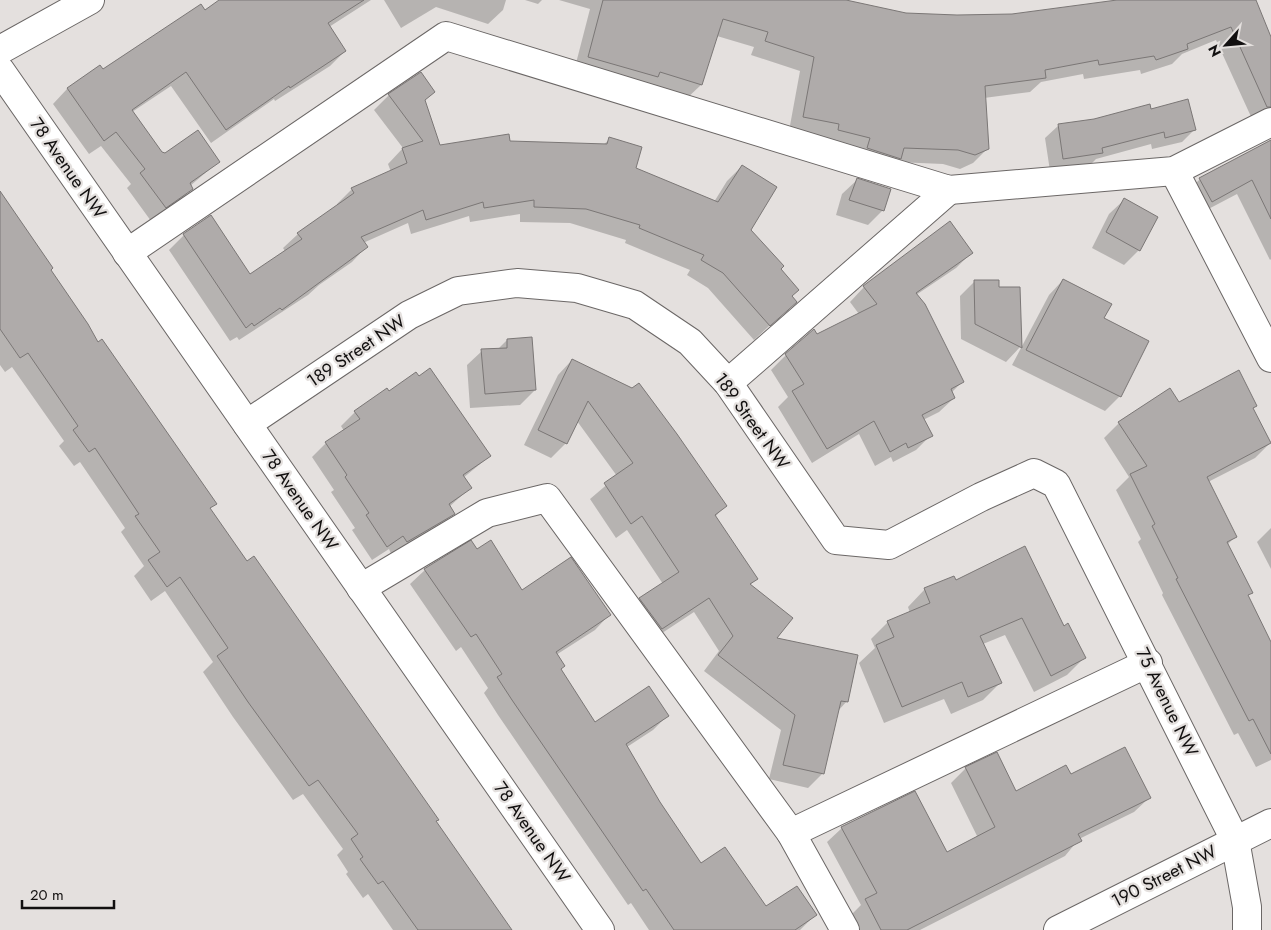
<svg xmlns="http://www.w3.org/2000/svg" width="1271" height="930" font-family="Jost,sans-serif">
	<rect width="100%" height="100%" fill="#e4e0de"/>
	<g fill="#0003">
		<polygon points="221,0 371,0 329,27 345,51 330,66 275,101 274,99 211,143 171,86 132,112 161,153 218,162 190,186 192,189 177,203 151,221 127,188 131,184 101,146 89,154 53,104 67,89 100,66 103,71"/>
		<polygon points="384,0 506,0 503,10 488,24 436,7 401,28"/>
		<polygon points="525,0 542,0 538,4"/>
		<polygon points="559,0 843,0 906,14 957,17 1012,15 1124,0 1255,0 1271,40 1271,122 1253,121 1216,40 1182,54 1172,64 1141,74 1140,70 1084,79 1083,74 1041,82 1030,92 984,98 988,148 973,163 960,169 943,164 896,162 789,131 800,71 751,55 754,47 717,36 701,85 686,99 574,71 590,9"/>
		<polygon points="434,92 424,101 439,147 509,142 603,145 610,139 634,169 714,202 727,181 742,166 749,230 779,269 795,302 754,340 708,288 687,275 690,270 625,243 626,240 570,223 520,222 520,214 470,222 469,216 411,234 408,223 363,243 366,247 352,262 319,285 308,295 239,340 237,337 230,341 169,250 184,235 210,217 249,276 285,251 283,248 298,234 338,206 337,204 352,189 391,172 388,164 403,148 374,110 389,95"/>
		<polygon points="1150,110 1195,129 1182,142 1152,149 1151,144 1096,159 1089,166 1050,171 1045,138 1058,126"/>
		<polygon points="1271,140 1271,259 1270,260 1237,194 1197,215 1185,194 1200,179"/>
		<polygon points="857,180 883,210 868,225 836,215 842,194"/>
		<polygon points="0,197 97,344 215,504 209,509 435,821 510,930 393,930 368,894 363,898 346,874 348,872 337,855 343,849 303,794 293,800 233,717 203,672 213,662 165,591 151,601 134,576 144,566 121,532 125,528 80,462 74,466 59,446 64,441 12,367 5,372 0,365"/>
		<polygon points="1124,200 1139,250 1124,265 1092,248 1109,214"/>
		<polygon points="971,253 956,268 916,295 962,382 951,393 954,398 939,412 923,420 931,435 916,450 893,462 891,457 875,466 859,434 812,463 778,407 788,397 771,370 786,355 859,314 850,302 864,287"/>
		<polygon points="1063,280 1102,319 1120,396 1105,411 1012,365 1049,295"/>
		<polygon points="975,281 998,288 1019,288 1020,347 1006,362 961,339 960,296"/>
		<polygon points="507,340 535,390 520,405 470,408 467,365 482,351 498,349"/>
		<polygon points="572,360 725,506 715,517 756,579 750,585 775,638 847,701 838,711 823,773 808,788 769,779 781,730 704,671 719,651 694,612 647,643 625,614 640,599 663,584 627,530 616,538 590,499 617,476 577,421 566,443 551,458 524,445 558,375"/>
		<polygon points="1178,403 1256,406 1252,409 1270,443 1255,458 1208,482 1235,537 1227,545 1251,593 1247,596 1271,645 1271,760 1256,767 1238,733 1234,735 1162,595 1163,593 1138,542 1141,539 1116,490 1129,477 1104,438 1119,423"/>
		<polygon points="355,412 490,456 463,478 470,488 449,507 453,514 439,528 392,556 389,549 372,560 352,530 355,528 331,492 334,490 312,457 326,443 344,431 341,426"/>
		<polygon points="1271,528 1271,569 1257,542"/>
		<polygon points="471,542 476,551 522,592 609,615 595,630 556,655 560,669 595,723 667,716 653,730 627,747 629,755 701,865 766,908 815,915 800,930 649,930 631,903 628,905 498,715 484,693 488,688 461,647 456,651 410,584 425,570"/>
		<polygon points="955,582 1063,627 1084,658 1067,675 1034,692 1005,635 983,644 1000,683 983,700 951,714 944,699 884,723 859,663 875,648 871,639 888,622 910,613 908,607 925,589"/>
		<polygon points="966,768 1015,793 1070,776 1149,798 1134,812 1079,839 1065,856 920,930 859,930 851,915 861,905 827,842 842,828 947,854 978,838 951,783"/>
	</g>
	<g fill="#afabaa" stroke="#7b7776">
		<polygon points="219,0 364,0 328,23 346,51 290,88 289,86 226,130 186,72 132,110 162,152 165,153 198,130 220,162 190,183 193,189 166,208 140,173 145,169 116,132 104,141 67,88 100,65 103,69 201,4 205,10"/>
		<polygon points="603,0 846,0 906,13 957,15 1012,14 1117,0 1256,0 1271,37 1271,107 1267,107 1231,27 1187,44 1188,49 1156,60 1154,56 1099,65 1098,60 1045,70 1046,78 985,86 989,149 975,155 958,150 904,148 901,159 867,148 870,138 838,130 839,124 803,117 814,57 765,41 768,32 723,19 702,85 660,72 658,77 588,57"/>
		<polygon points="421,72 435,92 425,100 440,145 509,134 510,141 607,144 609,137 642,147 636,168 718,202 742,165 777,187 751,230 784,266 781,269 799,290 792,296 797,302 770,326 723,273 701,260 704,255 639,228 640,225 586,209 534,207 534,200 484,208 483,202 426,220 423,210 361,237 368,247 282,310 280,308 254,326 252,323 246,328 183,234 211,215 250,274 302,239 297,233 354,193 351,188 407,163 402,148 423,141 388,94"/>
		<polygon points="1188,99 1196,130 1165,138 1164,132 1102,148 1103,153 1063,159 1058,124 1094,119 1150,104 1151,109"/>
		<polygon points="1271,140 1271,219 1252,180 1212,202 1199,178"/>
		<polygon points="857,178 891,189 884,211 849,200"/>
		<polygon points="0,191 53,268 51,270 88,324 98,342 102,339 217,504 210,508 247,561 254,556 425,800 439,820 436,821 512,930 418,930 383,881 378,884 360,859 363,857 351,839 358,834 318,780 309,786 248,702 217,656 228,648 180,577 167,587 148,560 160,552 135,516 139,514 95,448 89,452 73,430 78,426 28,353 20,358 0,329"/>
		<polygon points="1124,198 1158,217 1140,251 1106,232"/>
		<polygon points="950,221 973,253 916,293 925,304 964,382 951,389 955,398 922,415 933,436 908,448 906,443 890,452 874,421 827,449 792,391 804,384 785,354 814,329 817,334 877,304 863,286"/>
		<polygon points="1063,279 1112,304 1104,318 1149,341 1121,397 1026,350"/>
		<polygon points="974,280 999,280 999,287 1020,287 1022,348 975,324"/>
		<polygon points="532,337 536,390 485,394 481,349 507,348 507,339"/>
		<polygon points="572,359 632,388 639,383 677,434 727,506 715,515 758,579 750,584 793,618 777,638 858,655 848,702 841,701 824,774 783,765 795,715 718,655 733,636 709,598 662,629 639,598 679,572 642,516 631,524 604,483 633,463 588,401 567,444 538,430"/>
		<polygon points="430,368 491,456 463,475 472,488 449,504 455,514 407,542 403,536 387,547 366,515 369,513 345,477 347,475 325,442 360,419 354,411 387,388 389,391 416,372 419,376"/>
		<polygon points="1239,370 1257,406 1253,408 1271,443 1207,477 1237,537 1227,542 1253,593 1248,595 1271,642 1271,754 1253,719 1249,721 1176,579 1178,578 1152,526 1155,524 1130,474 1147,466 1118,422 1170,388 1179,402"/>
		<polygon points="471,540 477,549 491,540 522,590 571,557 611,615 556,652 565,666 561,669 595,722 649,686 669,716 626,744 660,802 701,863 725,847 766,906 797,886 817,915 795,930 674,930 646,889 643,891 512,700 497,677 502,674 476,634 471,637 424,569"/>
		<polygon points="1025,546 1064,626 1068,623 1086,658 1051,676 1022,618 980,636 1002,683 968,697 962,682 902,707 876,645 894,637 887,621 930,603 924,588 954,576 956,580"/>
		<polygon points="1125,747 1151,798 1078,834 1082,841 907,930 881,930 865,899 877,893 841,827 915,791 947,852 995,827 965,767 997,752 1016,791 1066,765 1071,774"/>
	</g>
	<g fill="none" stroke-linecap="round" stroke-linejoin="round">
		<defs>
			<g id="minor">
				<polyline points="0,50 90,0"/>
				<polyline points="0,70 600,930"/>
				<polyline points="1174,171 1271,358"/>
				<polyline points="127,253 446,36 949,190 1174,171 1271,122"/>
				<polyline points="728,383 949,190"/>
				<polyline points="247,424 409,315 458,291 517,283 577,288 635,305 690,342 728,383 836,540 889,545 981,497 1034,473 1056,484 1235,840 1247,907 1247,930"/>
				<polyline points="361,588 487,513 547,498 791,833 845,930"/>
				<polyline points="791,833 1148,663"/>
				<polyline points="1058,930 1271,823"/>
			</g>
		</defs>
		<use href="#minor" stroke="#6b6766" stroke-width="30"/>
		<use href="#minor" stroke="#fff" stroke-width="28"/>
	</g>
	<g text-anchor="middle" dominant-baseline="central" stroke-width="4.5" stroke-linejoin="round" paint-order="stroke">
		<g font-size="18" fill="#121010" stroke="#e4e0de">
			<text transform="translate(68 168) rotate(55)">78 Avenue NW</text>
			<text transform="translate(356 351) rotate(-34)">189 Street NW</text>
			<text transform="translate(752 421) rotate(54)">189 Street NW</text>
			<text transform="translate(300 500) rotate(55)">78 Avenue NW</text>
			<text transform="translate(1167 702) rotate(64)">75 Avenue NW</text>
			<text transform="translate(532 832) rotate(55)">78 Avenue NW</text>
			<text transform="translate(1164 876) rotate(-27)">190 Street NW</text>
		</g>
	</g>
	<g transform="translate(1226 45) rotate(243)" stroke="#e4e0de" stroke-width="4" paint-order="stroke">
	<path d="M0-4L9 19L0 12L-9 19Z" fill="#121010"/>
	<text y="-8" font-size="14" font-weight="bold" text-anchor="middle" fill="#121010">N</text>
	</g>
	<path d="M22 900v8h92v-8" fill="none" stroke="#121010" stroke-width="2.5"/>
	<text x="30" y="900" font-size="15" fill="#121010" stroke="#e4e0de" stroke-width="4" paint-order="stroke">20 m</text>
</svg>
